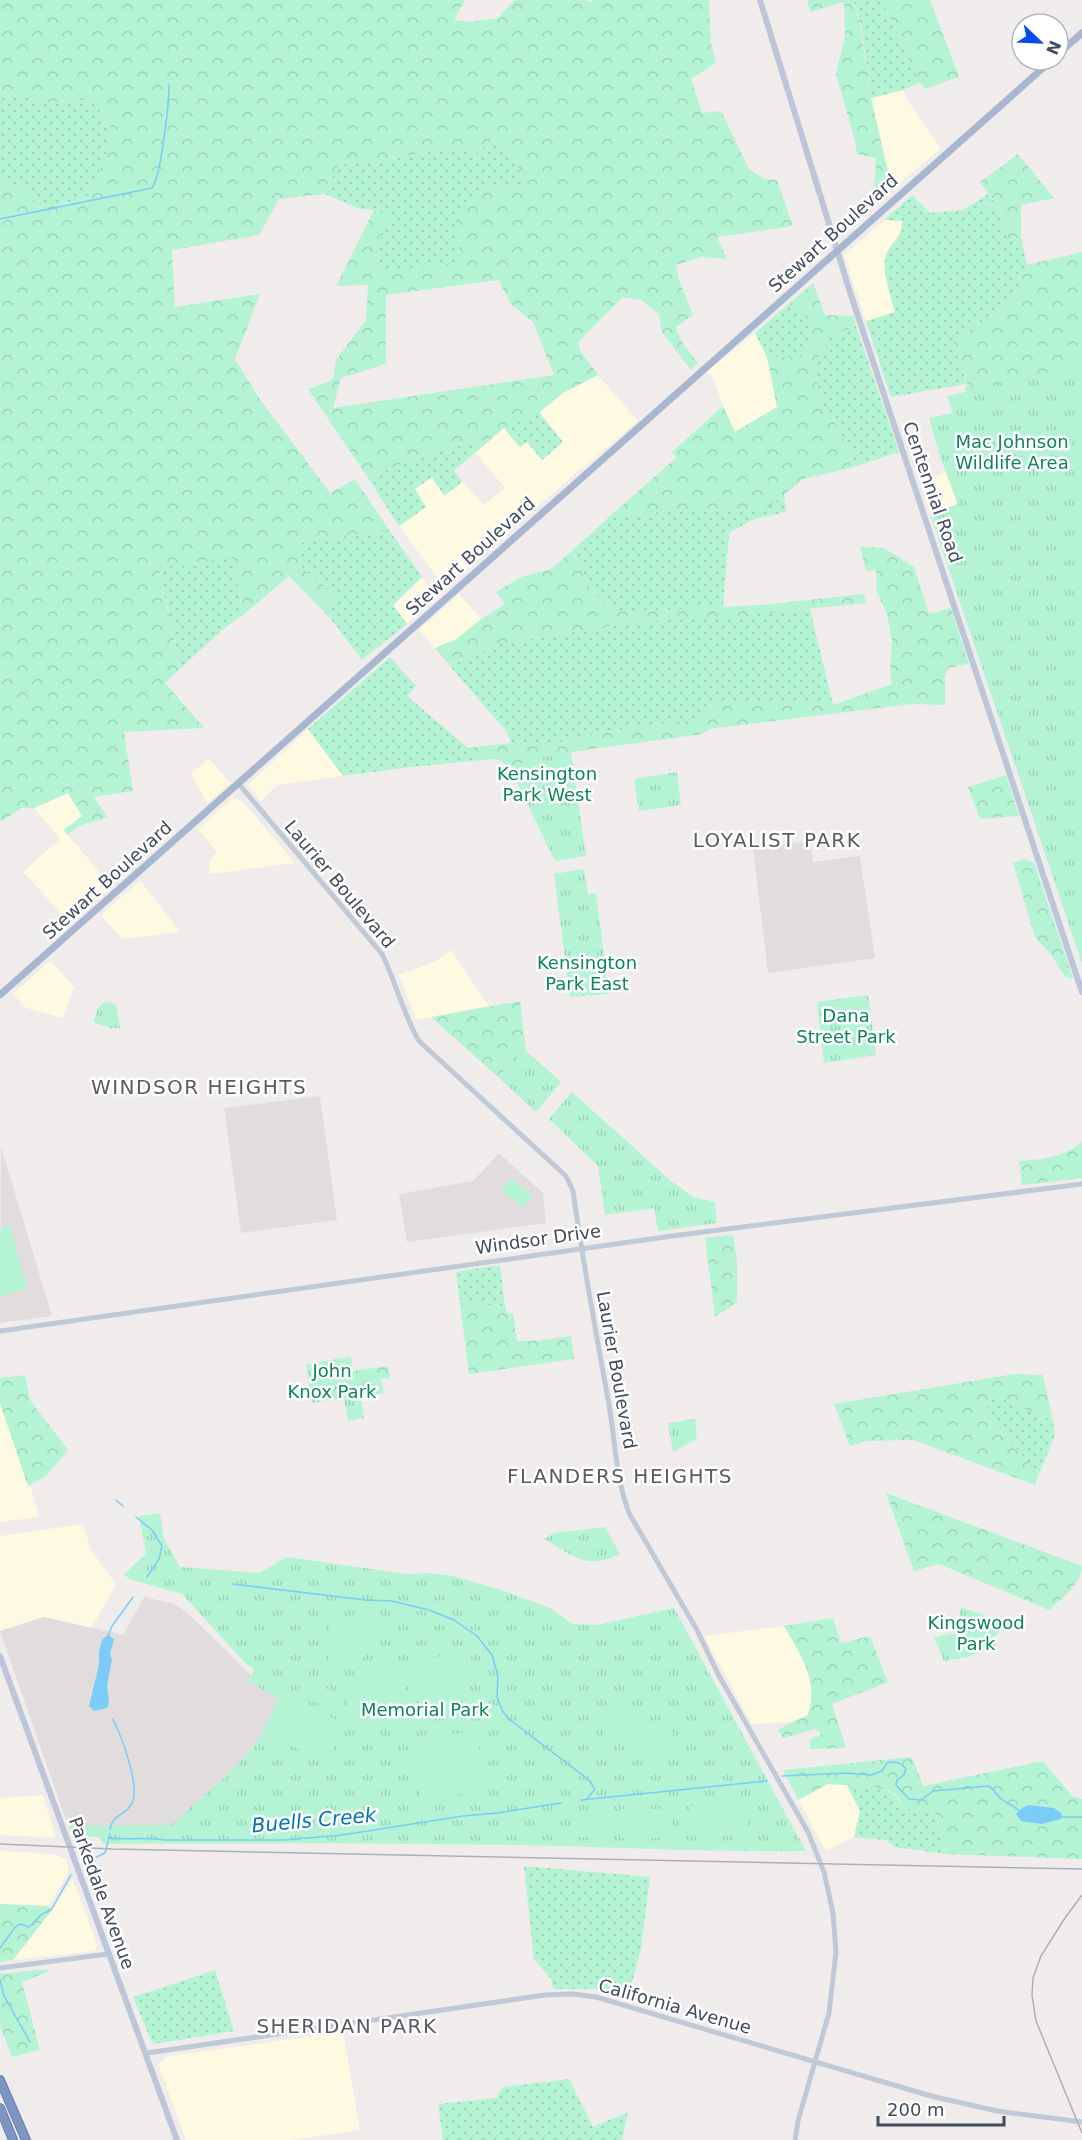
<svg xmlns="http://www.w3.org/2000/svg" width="1082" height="2140" font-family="'DejaVu Sans',sans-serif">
	<defs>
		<pattern id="grass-dots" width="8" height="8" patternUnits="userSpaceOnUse" patternTransform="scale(1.5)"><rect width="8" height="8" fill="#b4f4d5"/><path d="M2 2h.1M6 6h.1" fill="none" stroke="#9cd3b9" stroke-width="1.8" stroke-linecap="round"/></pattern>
		<pattern id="forest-crowns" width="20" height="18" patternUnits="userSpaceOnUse" patternTransform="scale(1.5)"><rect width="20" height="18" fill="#b4f4d5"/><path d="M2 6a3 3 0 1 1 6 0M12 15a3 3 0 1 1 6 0" fill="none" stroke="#9cd3b9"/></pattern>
		<pattern id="park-tufts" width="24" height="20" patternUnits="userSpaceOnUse" patternTransform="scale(1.5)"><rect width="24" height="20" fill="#b4f4d5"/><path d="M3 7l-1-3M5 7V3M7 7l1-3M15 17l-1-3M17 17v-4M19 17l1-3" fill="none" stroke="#9cd3b9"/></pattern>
	</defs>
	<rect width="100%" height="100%" fill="#f0ecec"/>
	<g fill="#fef9e1">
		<polygon points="903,90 906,98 941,149 892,189 871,98"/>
		<polygon points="884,220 902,220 901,234 885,256 886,279 895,312 866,321 844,255"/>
		<polygon points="755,333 767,357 777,407 735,432 723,406 714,380 707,371"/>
		<polygon points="598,375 638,421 507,532 445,588 399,526 426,507 415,489 432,477 444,495 462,482 484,505 505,488 475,452 504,428 519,447 526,441 542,460 563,442 539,412 563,393"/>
		<polygon points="946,472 958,505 930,514 921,480"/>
		<polygon points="422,577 436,597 407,624 393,606"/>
		<polygon points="459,594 481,619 457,639 435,648 419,630"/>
		<polygon points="308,729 343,776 277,785 261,801 248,785"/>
		<polygon points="208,758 231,783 207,803 191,774"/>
		<polygon points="68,793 82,816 64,830 112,887 70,923 23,872 60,839 34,808"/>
		<polygon points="232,798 242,801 295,863 210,874 209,862 217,852 198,829"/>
		<polygon points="140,880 180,932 122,939 101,915"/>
		<polygon points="451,950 489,1006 416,1020 399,975 436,961"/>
		<polygon points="51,960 74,987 63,1018 26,1008 13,994"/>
		<polygon points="0,1403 28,1485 31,1488 39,1517 0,1522"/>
		<polygon points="83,1524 91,1550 116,1584 91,1629 44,1617 0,1631 0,1536"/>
		<polygon points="784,1626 807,1665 813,1699 808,1715 790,1722 752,1724 704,1636"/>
		<polygon points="828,1784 847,1785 860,1811 854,1837 826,1851 798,1800"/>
		<polygon points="43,1795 56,1838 0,1835 0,1798"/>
		<polygon points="0,1851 53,1854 66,1859 69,1872 48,1906 0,1904"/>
		<polygon points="73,1879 97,1944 95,1951 13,1960 55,1906"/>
		<polygon points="343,2032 360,2130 292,2140 186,2140 158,2064 168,2056"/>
	</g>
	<g fill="#e1ddde">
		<polygon points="810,841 813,862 860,856 875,958 768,973 753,848"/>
		<polygon points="320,1096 337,1220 241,1233 224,1108"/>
		<polygon points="1,1147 52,1316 0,1323"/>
		<polygon points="499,1153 543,1193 546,1223 407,1242 399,1194 473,1181"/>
		<polygon points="144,1597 176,1604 194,1619 252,1676 249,1682 280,1698 260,1737 236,1767 171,1826 68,1826 0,1631 44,1617 123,1635"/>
	</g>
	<g fill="url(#grass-dots)">
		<polygon points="854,0 881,0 921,82 903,90 871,98 862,31"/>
		<polygon points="22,95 46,103 92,99 110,127 108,156 86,198 61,204 33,207 32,189 8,184 0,176 0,97"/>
		<polygon points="494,137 518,166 525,186 483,189 460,263 378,272 379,242 374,210 360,209 325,194 337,165 384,160 456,147 477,153"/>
		<path d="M988 194 994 201 986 207 999 210 1009 241 1021 236 1027 265 1021 272 1016 299 953 341 967 384 891 397 866 321 895 312C891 298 881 268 886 255 892 239 901 242 902 221L884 220 912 195 930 213 963 210Z"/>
		<polygon points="789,304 801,309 814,332 804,357 767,357 755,333"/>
		<polygon points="856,326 899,452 850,468 854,460 834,421 821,402 814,366 830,336"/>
		<polygon points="539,412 563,442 542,460 527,442 520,447 504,428"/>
		<polygon points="462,442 482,447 454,470 462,482 444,496 432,477 415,489 426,507 399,526 368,478 403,463"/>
		<polygon points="784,495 786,512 754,519 729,533 723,608 618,612 593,594 573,550 610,516 685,510 766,509"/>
		<polygon points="389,530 422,577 393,605 407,624 362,660 330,618 334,594 301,567 298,543"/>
		<polygon points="233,557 243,615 226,627 180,669 159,567"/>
		<polygon points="810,609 833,705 746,701 707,705 703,718 612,731 550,744 511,743 507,732 449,665 500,644 628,623"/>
		<polygon points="390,657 416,686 407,696 468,748 474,761 411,767 343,776 308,729"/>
		<polygon points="500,1265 505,1306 460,1303 456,1272"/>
		<polygon points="993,1394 1053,1421 1055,1435 1039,1474 1004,1435 983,1414"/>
		<polygon points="847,1785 876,1787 894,1794 904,1808 935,1812 946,1854 894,1847 886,1840 854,1837 860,1811"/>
		<polygon points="524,1866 650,1877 641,1949 628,1998 597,1989 553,1989 551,1979 534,1959"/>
		<polygon points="215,1970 234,2031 154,2044 150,2038 133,1997"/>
		<polygon points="569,2079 593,2127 628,2112 622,2140 443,2140 438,2104 496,2098 503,2087"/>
	</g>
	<g fill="url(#forest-crowns)" fill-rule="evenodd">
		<path d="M0 0H465L454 20 470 22 498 18 515 0H584L591 2 593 0H709L711 44 716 63 691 79 702 113 721 111 749 169 764 179 777 180 793 226 717 237 727 259 702 257 676 265 679 280 693 315 676 327 680 339 698 363 691 370 662 332 659 314 641 300 623 297 579 341V349L598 375 563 393 536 415 504 428 482 447 461 442 403 463 368 478 308 389 333 380 336 360 366 320 368 285 336 286 374 210 392 218 379 242 378 271 459 263 456 216 483 189 525 186 518 166 494 137 477 153 456 147 384 160 338 165 325 194 279 199 259 235 172 250 175 307 260 294 235 359 259 398 330 493 355 479 389 530 299 543 301 567 334 594 330 618 289 576 243 615 233 558 159 568 180 669 165 683 204 728 124 732 133 791 94 797 107 817 79 826 67 835 64 830 82 816 68 793 34 808H22L0 822V176L8 184 32 189 33 207 61 204 86 198 107 156 110 127 92 99 46 103 22 95 0 97ZM498 280 511 304 533 322 554 375 333 408 341 378 386 364V295Z"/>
		<polygon points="807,0 854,0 861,31 871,98 892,189 873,207 876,158 857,154 855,141 836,74 845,36 844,2 810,12"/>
		<polygon points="881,0 930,0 959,77 925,89 920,83"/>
		<polygon points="1018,154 1054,198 1021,205 1021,236 1009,241 999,210 986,208 994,201 980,182"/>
		<polygon points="1082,252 1082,495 978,437 965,389 967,383 953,341 1016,299 1021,271 1027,265"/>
		<polygon points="813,283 825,315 854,316 856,326 830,336 814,366 821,402 834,421 854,460 850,468 803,479 767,509 685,510 610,516 676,458 672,452 723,406 735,432 777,407 767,357 804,357 814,332 801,309 789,304"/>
		<path d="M860 547 884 548 914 567 929 614 951 608 969 664 948 668 945 677V705L912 704 710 729 702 734 571 752 530 759 511 770C499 755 492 759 474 761L468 748 511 743 550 744 612 731 703 718 707 705 746 701 833 705 892 684 890 672 892 641 887 614 877 592 876 570 866 571Z"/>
		<polygon points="573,550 593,594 618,612 761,605 864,594 866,603 736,616 628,623 500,644 449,665 435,648 457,639 481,619 505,604 496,592 521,577 551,569"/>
		<polygon points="1006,775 1019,816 980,819 968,787"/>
		<polygon points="1024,859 1034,863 1073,978 1066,978 1052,956 1035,937 1013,863"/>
		<polygon points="520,1001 526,1051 517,1055 498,1077 431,1017"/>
		<path d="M1082 1141V1178L1022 1185 1019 1161C1042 1159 1065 1158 1082 1141Z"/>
		<polygon points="733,1235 737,1261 737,1302 715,1317 705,1238"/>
		<polygon points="460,1303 505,1306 507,1313 513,1314 517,1341 538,1341 571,1336 574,1359 469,1374"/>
		<polygon points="388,1366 390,1378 381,1379 384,1393 357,1397 353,1371"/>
		<polygon points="1014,1374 1043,1375 1053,1421 994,1395 983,1414 1004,1435 1039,1474 1035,1485 913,1440 867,1441 850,1446 834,1404"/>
		<polygon points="25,1375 30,1400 68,1450 46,1476 28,1486 0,1403 0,1378"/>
		<path d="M886 1493 1082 1566C1082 1584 1061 1599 1049 1610L939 1564 914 1571Z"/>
		<path d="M833 1618 841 1643 870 1636 888 1682 832 1704 846 1748 810 1749V1739L822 1734 815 1729 784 1738 777 1730 808 1715C819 1681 801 1655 784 1626Z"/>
		<polygon points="912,1757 923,1786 1043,1761 1072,1796 1082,1799 1082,1859 946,1854 935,1812 904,1808 896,1794 876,1787 828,1784 798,1800 783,1770"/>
		<polygon points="0,1904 48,1906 52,1910 13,1960 0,1962"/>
		<polygon points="45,1969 50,1971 22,1982 40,2050 12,2057 0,2026 0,1974"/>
	</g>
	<g fill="url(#park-tufts)">
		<polygon points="1082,364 1082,963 930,514 958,504 940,457 929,418 952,413 948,396"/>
		<polygon points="571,752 586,856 555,861 511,770 530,759"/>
		<polygon points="677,772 681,805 639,811 634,779"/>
		<polygon points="584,869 588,894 596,893 609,994 570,997 554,874"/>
		<polygon points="868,995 876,1055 824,1063 817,1002"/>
		<polygon points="105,1002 116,1004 120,1028 110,1028 93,1022 99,1006"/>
		<polygon points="526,1051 561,1082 536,1112 498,1077 517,1055"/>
		<polygon points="572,1092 671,1181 693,1197 715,1202 717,1223 658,1231 654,1208 605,1215 598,1166 549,1119"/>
		<polygon points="351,1357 357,1397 361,1397 364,1418 348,1421 344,1398 312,1403 306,1364"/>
		<polygon points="695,1419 697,1436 695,1440 673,1452 668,1423"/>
		<path d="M160 1513 164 1539 180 1567 259 1573 287 1557 406 1574 429 1573 453 1576 501 1590 550 1608 573 1624 597 1625 674 1608 806 1851C708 1852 610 1847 511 1845 375 1843 239 1843 103 1844L99 1837 72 1836 68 1826 171 1825 236 1767 260 1737 280 1699 249 1682 254 1669 247 1665 182 1594 129 1579 124 1574 146 1554 139 1516Z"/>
		<path d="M605 1527 620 1554C586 1571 573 1555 544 1539L554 1533Z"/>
		<polygon points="961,1607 1007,1624 995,1636 996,1647 968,1657 944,1661 934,1637 956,1633"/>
	</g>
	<g fill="#b4f4d5">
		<polygon points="511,1178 532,1196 522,1208 501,1190"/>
		<polygon points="10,1226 27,1288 0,1296 0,1229"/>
		<path d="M340 1363 342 1366 344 1385C331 1385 322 1379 318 1366Z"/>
		<path d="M329 1622 374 1625C367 1662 365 1664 328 1670Z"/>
		<path d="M471 1651C474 1697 465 1705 424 1724L411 1661Z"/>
		<path d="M401 1665 412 1727C388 1729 373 1727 351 1715L339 1680Z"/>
		<polygon points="304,1685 332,1690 329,1705 299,1699 299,1688"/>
		<polygon points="282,1692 344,1724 326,1762 263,1732"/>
		<polygon points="618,1706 674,1733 659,1763 603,1736"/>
		<polygon points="477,1731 484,1791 421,1799 414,1739"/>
		<polygon points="747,1805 748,1836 691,1836 690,1806"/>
		<rect x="620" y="1809" width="53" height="29"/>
		<polygon points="611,1817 611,1837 576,1837 576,1818"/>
	</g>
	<g fill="#7bccf6">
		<polygon points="108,1635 114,1639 110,1654 112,1660 107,1685 109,1702 107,1708 94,1711 89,1706 99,1665 99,1651 102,1640"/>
		<polygon points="1028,1805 1054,1808 1061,1813 1061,1819 1042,1824 1021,1821 1016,1814 1021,1809"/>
	</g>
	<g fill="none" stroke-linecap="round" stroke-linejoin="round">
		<g stroke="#7bccf6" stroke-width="1.5">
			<path d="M0 219 152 188C161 177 169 103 169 85"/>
			<polyline points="116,1500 123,1506"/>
			<polyline points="136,1517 152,1530 162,1546 159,1559 147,1577"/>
			<polyline points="232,1584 366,1600 392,1601 429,1610 454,1620 477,1636 492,1655 498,1676 497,1697 503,1712 509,1719 589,1780 595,1789 587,1799"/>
			<polyline points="108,1636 112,1626 133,1597"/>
			<path d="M782 1776 846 1773 871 1775 882 1771 887 1763C894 1761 901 1762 906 1769L904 1775 897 1780 896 1785 909 1799 921 1800 933 1791 988 1786C994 1789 996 1794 1000 1798 1006 1803 1013 1805 1019 1811"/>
			<polyline points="581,1800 767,1781"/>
			<polyline points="1061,1817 1082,1817"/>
			<path d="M110 1829C112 1815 124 1816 131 1805 142 1788 121 1736 113 1719"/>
			<path d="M109 1838C127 1840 146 1837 164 1840H284L342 1835 463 1816 497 1813 561 1803"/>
			<polyline points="86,1867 90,1860 105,1853 110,1834"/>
			<polyline points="0,1948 16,1926 21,1924 29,1927 42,1914 51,1910 71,1875"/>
			<polyline points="0,1980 4,1996 30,2042"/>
		</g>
		<defs>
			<g id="motorway">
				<polyline points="0,2080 26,2140"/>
				<polyline points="0,2108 13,2140"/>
			</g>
		</defs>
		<use href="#motorway" stroke="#6980ae" stroke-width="10"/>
		<g stroke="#c0c9d6" stroke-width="5">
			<path d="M238 783 382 954C396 982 403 1014 419 1041L566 1176 573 1191C583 1263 596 1333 609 1405 615 1440 616 1479 629 1513L697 1630 718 1674 808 1832 824 1872 833 1913 836 1952 829 2013 798 2121 795 2140"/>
			<polyline points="0,1331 672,1236 1082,1184"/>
			<polyline points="0,1968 108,1954"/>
			<polyline points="147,2053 545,1995 573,1994 596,1997 931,2096 997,2111 1082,2122"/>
		</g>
		<g stroke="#bcc6d8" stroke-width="6">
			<polyline points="760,0 850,292 1082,992"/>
			<polyline points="0,1656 177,2140"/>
		</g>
		<g stroke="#a8b7cf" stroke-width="7">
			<polyline points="1058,54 1082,33"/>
			<polyline points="0,995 1052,60"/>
		</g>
		<use href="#motorway" stroke="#7d95c2" stroke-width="8"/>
		<g stroke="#adb0b8" stroke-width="1.5">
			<polyline points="0,1844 113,1849 1082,1869"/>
			<polyline points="1082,1895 1065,1918 1041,1956 1033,1978 1032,1995 1036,2021 1082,2133"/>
		</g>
	</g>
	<g text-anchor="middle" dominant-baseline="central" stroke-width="5" stroke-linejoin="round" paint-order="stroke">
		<g font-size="18" fill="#434c5c" stroke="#fff">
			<text transform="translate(833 233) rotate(-42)">Stewart Boulevard</text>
			<text transform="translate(933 492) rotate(71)">Centennial Road</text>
			<text transform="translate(470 556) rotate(-42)">Stewart Boulevard</text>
			<text transform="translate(107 880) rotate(-42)">Stewart Boulevard</text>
			<text transform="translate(340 884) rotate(50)">Laurier Boulevard</text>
			<text transform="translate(538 1239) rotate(-8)">Windsor Drive</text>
			<text transform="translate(617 1370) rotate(80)">Laurier Boulevard</text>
			<text transform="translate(102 1893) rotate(70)">Parkedale Avenue</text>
			<text transform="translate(675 2006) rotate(16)">California Avenue</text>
		</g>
		<g font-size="18" fill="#0c8558" stroke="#fff">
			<text x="1012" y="441">Mac Johnson<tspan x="1012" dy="21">Wildlife Area</tspan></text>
			<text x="547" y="773">Kensington<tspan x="547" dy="21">Park West</tspan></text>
			<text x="587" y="962">Kensington<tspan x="587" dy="21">Park East</tspan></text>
			<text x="846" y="1015">Dana<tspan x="846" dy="21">Street Park</tspan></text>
			<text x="332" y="1370">John<tspan x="332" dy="21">Knox Park</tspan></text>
			<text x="976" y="1622">Kingswood<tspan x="976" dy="21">Park</tspan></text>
			<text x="425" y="1709">Memorial Park</text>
		</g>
		<g font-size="20" letter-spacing="1.5" fill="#585b62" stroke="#fff">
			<text x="777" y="840">LOYALIST PARK</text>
			<text x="199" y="1087">WINDSOR HEIGHTS</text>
			<text x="620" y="1476">FLANDERS HEIGHTS</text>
			<text x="347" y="2026">SHERIDAN PARK</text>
		</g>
		<g font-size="20" font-style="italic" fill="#0074b1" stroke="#fff">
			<text transform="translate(314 1820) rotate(-5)">Buells Creek</text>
		</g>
	</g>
	<g transform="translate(1040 42) rotate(113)"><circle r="28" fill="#ffffff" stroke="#b4b7be" stroke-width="1.5"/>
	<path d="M0-4.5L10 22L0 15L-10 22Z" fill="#044cf1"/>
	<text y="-9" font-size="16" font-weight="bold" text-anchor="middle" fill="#434c5c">N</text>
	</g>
	<path d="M878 2116v9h126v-9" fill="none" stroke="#434c5c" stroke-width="3"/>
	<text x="887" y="2116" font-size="18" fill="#434c5c" stroke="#ffffff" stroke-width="4.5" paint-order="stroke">200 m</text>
</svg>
